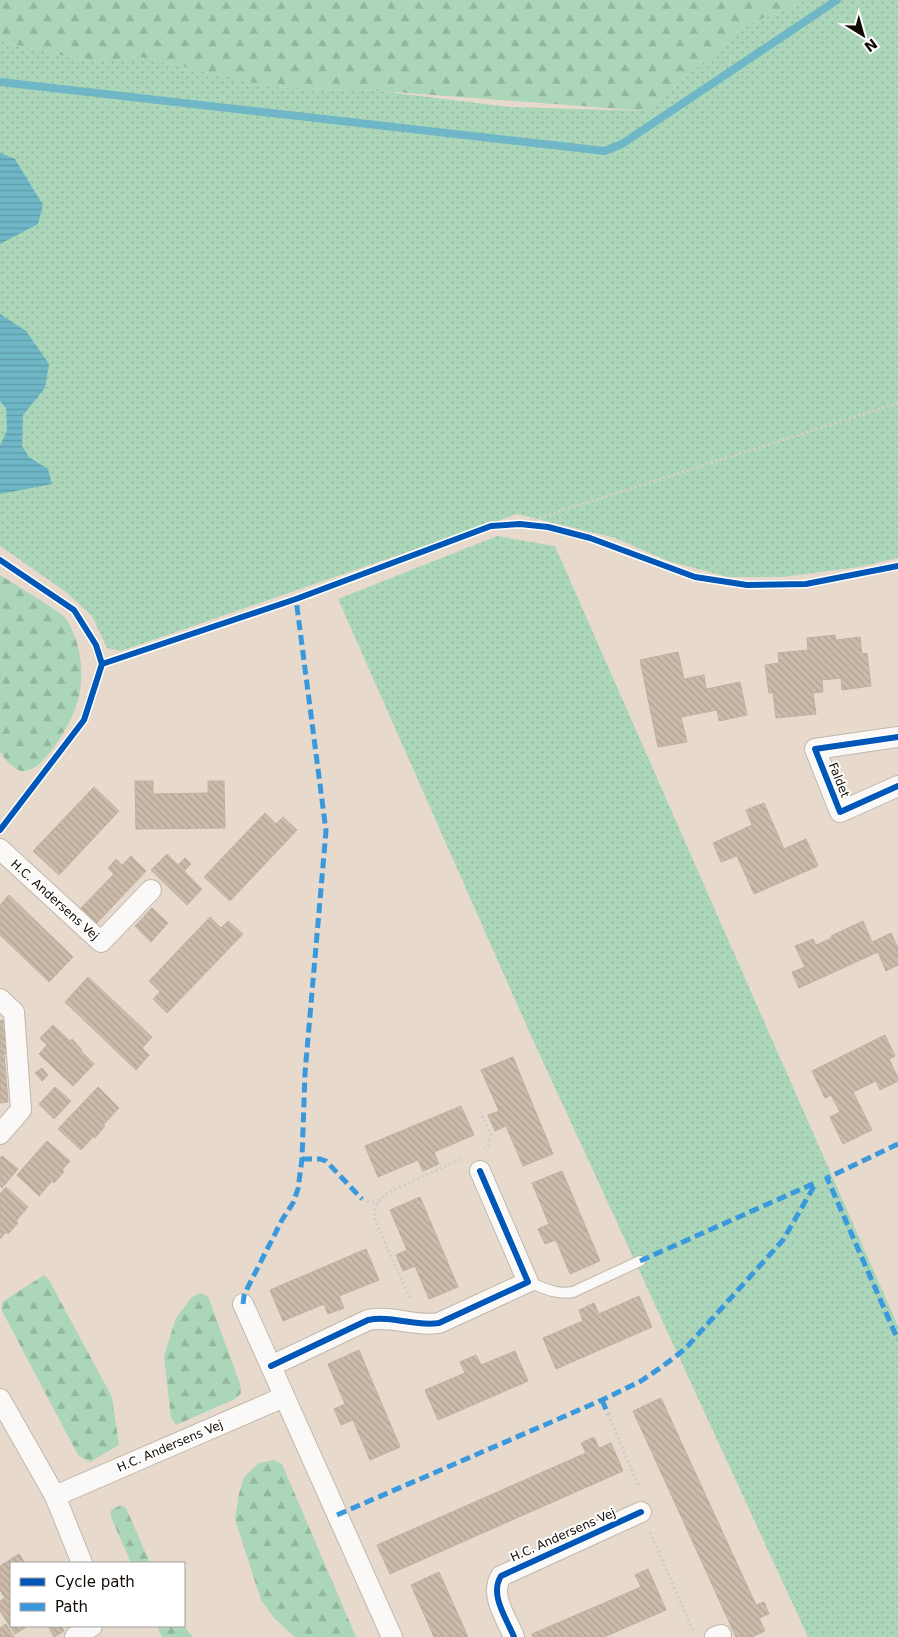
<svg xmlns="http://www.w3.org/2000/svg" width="898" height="1637" font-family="'DejaVu Sans',sans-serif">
<defs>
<pattern id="grass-dots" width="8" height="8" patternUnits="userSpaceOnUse" patternTransform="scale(1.25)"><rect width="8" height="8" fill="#abd6ba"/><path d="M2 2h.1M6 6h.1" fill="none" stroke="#92b69e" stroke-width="1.8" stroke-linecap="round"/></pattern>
<pattern id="forest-firs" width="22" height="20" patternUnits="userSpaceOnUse" patternTransform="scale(1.25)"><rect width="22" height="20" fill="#abd6ba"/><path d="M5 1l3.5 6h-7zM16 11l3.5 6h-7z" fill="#92b69e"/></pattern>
<pattern id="water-rules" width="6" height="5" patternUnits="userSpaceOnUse" patternTransform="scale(1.25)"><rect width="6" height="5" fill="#6fb6c6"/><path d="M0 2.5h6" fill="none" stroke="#5f9ba8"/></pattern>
<pattern id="building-back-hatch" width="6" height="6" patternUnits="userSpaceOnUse" patternTransform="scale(1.25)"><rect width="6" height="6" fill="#cdbbaa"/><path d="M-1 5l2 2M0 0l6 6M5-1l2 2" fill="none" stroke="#af9f91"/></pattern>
</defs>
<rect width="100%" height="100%" fill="#e7dacc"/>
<g fill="url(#grass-dots)">
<polygon points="806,0 898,0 898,558 859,567 783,577 728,577 668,561 615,538 517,514 121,651 107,648 92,616 66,592 0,546 0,41 91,62 140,57 273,87 380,91 511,107 647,111 743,27"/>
<polygon points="497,536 555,546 898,1326 898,1637 808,1637 532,1038 338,599"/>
</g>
<g fill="url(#forest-firs)">
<polygon points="0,0 806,0 743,27 647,111 380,91 273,87 140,57 91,62 0,41"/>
<path d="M0,575C12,583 61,611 67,620C78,638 83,662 81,683C80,695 75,712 69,723C61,737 41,772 23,771C13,770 5,759 0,752Z"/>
<polygon points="44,1275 49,1280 112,1397 119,1445 90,1462 78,1455 2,1311 2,1302"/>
<polygon points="201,1293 208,1296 240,1384 241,1393 235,1399 176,1425 171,1418 164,1356 176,1318 192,1297"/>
<polygon points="274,1460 282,1464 356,1637 295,1637 275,1619 261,1600 235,1519 239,1494 244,1477 259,1463"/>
<polygon points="121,1505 126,1508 150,1563 131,1563 111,1517 111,1510"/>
<polygon points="157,1626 184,1626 193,1637 162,1637"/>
</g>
<g fill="url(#water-rules)">
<polygon points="0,153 15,159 43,205 38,224 0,244"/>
<polygon points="0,314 26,331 49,364 45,388 23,415 22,446 29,457 48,469 52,484 0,494 0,446 7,430 6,408 0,401"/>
</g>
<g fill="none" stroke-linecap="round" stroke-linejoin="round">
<polyline stroke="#6fb6c6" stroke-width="8" points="0,82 605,151 622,144 837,0"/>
</g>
<g fill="url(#building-back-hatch)" stroke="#bcb1a7">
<polygon points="835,635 836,640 860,637 862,654 867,653 871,686 842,690 841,678 822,680 823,692 813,693 816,714 776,718 773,693 769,693 765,665 779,663 778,653 808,650 807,638"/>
<polygon points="678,652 684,679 704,675 706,689 740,682 747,715 719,721 717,710 681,717 687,742 658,747 640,660"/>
<polygon points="135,781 153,781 153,794 208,793 208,781 224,781 225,828 136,829"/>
<polygon points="94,787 119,811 59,875 33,851"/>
<polygon points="764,803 784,849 806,839 818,866 754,894 737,856 721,862 713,843 752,825 746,810"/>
<polygon points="265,813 276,824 283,817 297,830 230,901 204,877"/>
<polygon points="167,854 178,865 185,858 191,864 184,871 202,889 187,905 151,870"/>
<polygon points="131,856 146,871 96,924 80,909 114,874 108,868 116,859 122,865"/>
<polygon points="9,895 73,957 49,982 0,935 0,905"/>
<polygon points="152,908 168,923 151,942 135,926"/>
<polygon points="210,917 221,928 228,921 243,934 167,1013 153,999 160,992 149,981"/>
<polygon points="863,921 872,942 891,933 898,948 898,965 886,971 878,952 799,988 792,972 805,967 795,946 813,939 816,945 832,938 831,936"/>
<polygon points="88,977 152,1037 142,1048 149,1055 136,1070 65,1002"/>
<polygon points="3,1020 3,1030 6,1030 7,1053 4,1054 8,1102 0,1103 0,1021"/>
<polygon points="53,1025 70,1041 72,1039 82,1050 81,1051 94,1064 73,1086 39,1054 47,1045 40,1038"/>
<polygon points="885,1035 895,1056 889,1059 898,1078 898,1081 880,1090 876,1081 853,1092 872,1130 843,1144 830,1117 840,1112 831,1095 825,1098 812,1071"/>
<polygon points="513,1057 553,1154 523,1166 506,1126 495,1131 488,1115 499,1111 481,1070"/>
<polygon points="42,1068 48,1075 42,1081 35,1073"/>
<polygon points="55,1087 71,1101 54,1119 39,1104"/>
<polygon points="98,1087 119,1108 103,1125 105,1126 95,1138 94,1136 81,1150 58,1129"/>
<polygon points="461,1106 474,1135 434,1152 439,1164 423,1171 418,1160 378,1177 365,1146"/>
<polygon points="47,1141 70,1161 62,1170 64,1172 54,1183 52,1181 39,1196 17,1175"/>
<polygon points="2,1156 18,1169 2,1188 0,1185 0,1158"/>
<polygon points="562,1171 600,1261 570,1274 556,1240 545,1244 538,1229 549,1224 532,1183"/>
<polygon points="6,1187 28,1207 16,1221 18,1223 8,1234 6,1232 0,1239 0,1194"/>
<polygon points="420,1197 458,1287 429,1299 415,1266 403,1271 396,1255 407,1250 390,1210"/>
<polygon points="366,1249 379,1280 339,1296 344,1308 328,1314 324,1304 283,1321 270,1290"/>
<polygon points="639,1296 652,1327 556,1369 543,1338 583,1321 579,1310 594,1303 599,1314"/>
<polygon points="359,1350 400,1447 370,1460 353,1420 341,1425 334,1409 345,1404 328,1364"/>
<polygon points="515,1351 528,1381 438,1420 425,1390 465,1373 460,1362 476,1355 481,1365"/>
<polygon points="661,1398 756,1605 764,1602 769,1614 759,1618 765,1631 752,1637 736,1637 633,1411"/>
<polygon points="594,1437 599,1448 611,1443 623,1471 390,1574 377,1545 586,1453 581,1443"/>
<polygon points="19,1554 25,1563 11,1563 11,1626 28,1626 15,1634 0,1611 0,1601 5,1598 0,1590 0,1566"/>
<polygon points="648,1569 666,1610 604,1637 533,1637 532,1634 641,1587 635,1575"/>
<polygon points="439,1572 468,1637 434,1637 411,1585"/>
<polygon points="6,1624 14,1637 0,1637 0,1628"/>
<polygon points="48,1626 61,1626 64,1631 54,1637"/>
</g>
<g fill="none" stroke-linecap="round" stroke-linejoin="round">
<defs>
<path id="service" d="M528,1282C544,1288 556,1295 573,1292L640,1261"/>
<g id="minor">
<polyline points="898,737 815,749 840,812 898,786"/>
<polyline points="0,849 101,942 151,890"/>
<polyline points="0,999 14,1012 21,1110 0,1134"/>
<polyline points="243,1304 392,1637"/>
<path d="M271,1366L368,1320C392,1315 415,1327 439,1323L528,1282L480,1171"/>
<polyline points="0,1399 55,1496 82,1563"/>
<polyline points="55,1496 284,1397"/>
<polyline points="75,1637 92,1626"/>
<path d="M514,1637C507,1619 489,1595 501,1576L641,1512"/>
<polyline points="715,1637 721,1635"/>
</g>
</defs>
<use href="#service" stroke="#c1b7ac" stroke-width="12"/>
<use href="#minor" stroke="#c1b7ac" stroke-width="22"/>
<g stroke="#d2cec9" stroke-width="3" stroke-dasharray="2.5 2.5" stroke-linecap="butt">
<polyline points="520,524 898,403"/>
<polyline points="480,1111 491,1135 488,1145 485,1149"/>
<polyline points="362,1199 369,1202 379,1203"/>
<path d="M410,1298L374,1218C374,1207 380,1197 389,1192L461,1159"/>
<polyline points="608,1414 640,1489"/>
<polyline points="650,1532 693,1631"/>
</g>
<use href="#service" stroke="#fbf9f7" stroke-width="10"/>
<use href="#minor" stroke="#fbf9f7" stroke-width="20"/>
<g stroke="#3a99dd" stroke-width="5" stroke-dasharray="10 5" stroke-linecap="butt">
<polyline points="898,1144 827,1178 898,1340"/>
<polyline points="302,1159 320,1159 326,1161 362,1199"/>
<polyline points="640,1261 815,1183"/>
<polyline points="243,1304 244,1296 247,1289 282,1220 293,1203 298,1189 302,1159 305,1073 326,831 296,599"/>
<polyline points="602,1400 608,1414"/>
<polyline points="337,1515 602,1400 641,1381 663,1366 685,1349 783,1240 816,1183"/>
</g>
<defs>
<g id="cycleway">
<polyline points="0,560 74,610 96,645 102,664 296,599 491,526 520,524 548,527 590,538 695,577 747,585 806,584 898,566"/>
<polyline points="898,737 815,749 840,812 898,786"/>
<polyline points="0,830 84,720 102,664"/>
<path d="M271,1366L368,1320C392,1315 415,1327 439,1323L528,1282L480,1171"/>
<path d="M514,1637C507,1619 489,1595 501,1576L641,1512"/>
</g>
</defs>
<use href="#cycleway" stroke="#fff" stroke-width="9"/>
<use href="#cycleway" stroke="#0057b8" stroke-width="6"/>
</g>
<g text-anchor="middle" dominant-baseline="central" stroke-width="4" stroke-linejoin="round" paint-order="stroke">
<g font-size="12" fill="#110a03" stroke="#fff">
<text transform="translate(839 780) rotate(68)">Faldet</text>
<text transform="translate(55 900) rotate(42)">H.C. Andersens Vej</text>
<text transform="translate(170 1446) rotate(-23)">H.C. Andersens Vej</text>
<text transform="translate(563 1535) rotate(-24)">H.C. Andersens Vej</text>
</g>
</g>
<rect x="10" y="1562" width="175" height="65" fill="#ffffff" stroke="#a09d9a"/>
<rect x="20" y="1578" width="25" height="8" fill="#0057b8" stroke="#a09d9a"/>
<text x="55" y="1587" font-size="15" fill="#110a03">Cycle path</text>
<rect x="20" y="1603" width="25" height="8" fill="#3a99dd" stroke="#a09d9a"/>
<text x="55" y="1612" font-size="15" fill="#110a03">Path</text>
<g transform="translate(863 35) rotate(143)" stroke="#ffffff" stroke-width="4" paint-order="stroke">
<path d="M0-4L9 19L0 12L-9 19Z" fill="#110a03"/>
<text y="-8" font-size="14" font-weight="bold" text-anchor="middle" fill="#110a03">N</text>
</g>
</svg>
